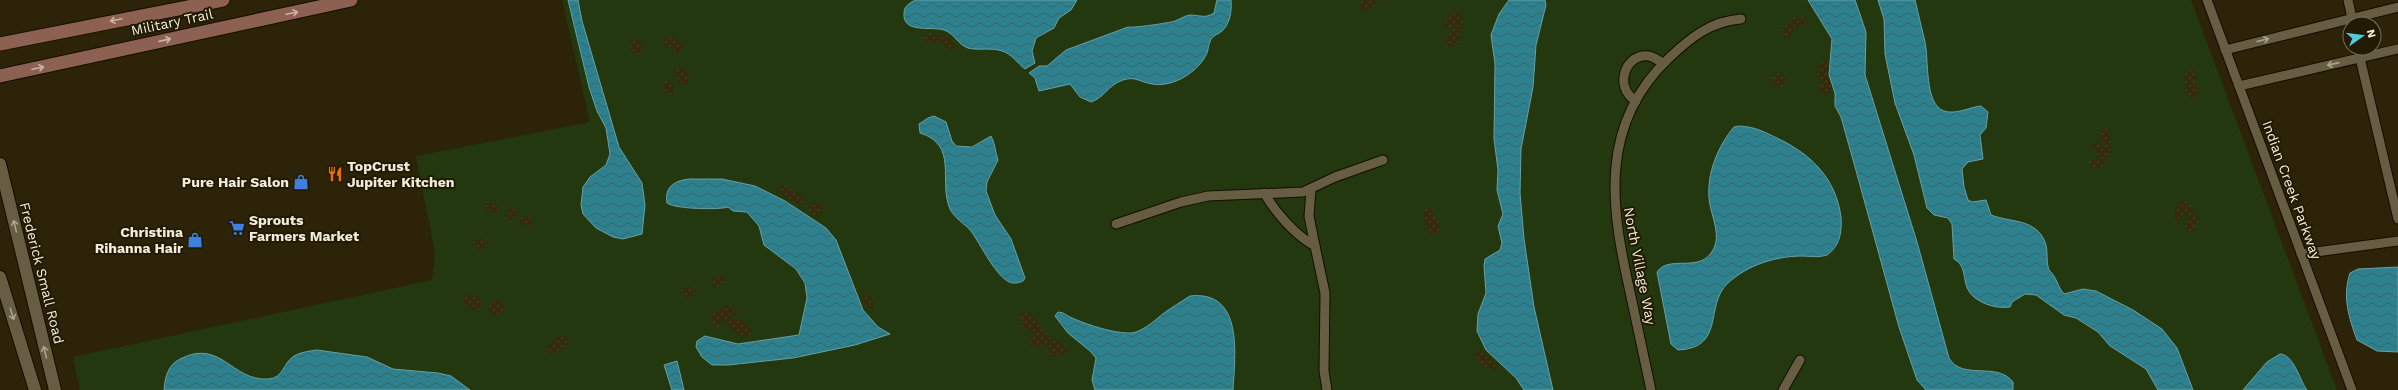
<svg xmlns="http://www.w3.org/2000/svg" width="2398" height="390" font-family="'Work Sans',sans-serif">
<defs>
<pattern id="sand-dots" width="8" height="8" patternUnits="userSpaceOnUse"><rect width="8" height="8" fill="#332b0a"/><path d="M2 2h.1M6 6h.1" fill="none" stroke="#474021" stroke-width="1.8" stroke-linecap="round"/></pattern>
<pattern id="water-waves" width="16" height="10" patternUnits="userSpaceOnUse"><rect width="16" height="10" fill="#2d808d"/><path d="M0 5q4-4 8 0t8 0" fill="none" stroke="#39666b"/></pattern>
</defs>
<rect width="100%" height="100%" fill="#2c2309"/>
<polygon fill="#23380e" points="562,0 2191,0 2337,390 80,390 73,357 432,280 435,253 416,156 590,122"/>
<g fill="url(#sand-dots)">
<polygon points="1361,0 1379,0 1367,12 1360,8"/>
<polygon points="1452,12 1461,14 1463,21 1459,41 1451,47 1445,46 1445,39 1454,29 1452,26 1445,29 1443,25"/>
<polygon points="1795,17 1804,18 1806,25 1793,28 1792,36 1786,39 1783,36 1782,30"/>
<path d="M927,34C937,33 955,36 956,49L949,50L942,43H927L924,39Z"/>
<polygon points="673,36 684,45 678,53 663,43 665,37"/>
<circle cx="636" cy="47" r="7"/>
<polygon points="1822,60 1828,62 1828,74 1833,87 1829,94 1819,93 1819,87 1824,80 1818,79 1817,71"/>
<polygon points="683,68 690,79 684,85 679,84 674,73 678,69"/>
<polygon points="2190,69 2197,72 2198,77 2191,80 2196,82 2198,86 2196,97 2192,99 2187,96 2184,74"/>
<circle cx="1779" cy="80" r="7"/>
<polygon points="666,80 670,80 674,87 673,94 662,93"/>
<polygon points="2103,128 2108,129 2111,148 2103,167 2093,169 2089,164 2089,159 2092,157 2096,162 2099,154 2090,146 2096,142 2101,147 2104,146 2099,135"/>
<polygon points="784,185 803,197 804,203 799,206 778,192 778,187"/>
<polygon points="2182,200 2189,203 2199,219 2199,222 2194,223 2196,228 2193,232 2188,233 2185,228 2188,217 2187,214 2183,215 2182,222 2174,220 2176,207"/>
<circle cx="816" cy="209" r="7"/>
<polygon points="485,203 497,204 500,210 496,214 486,210 483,206"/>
<polygon points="1427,207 1431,209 1440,225 1439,233 1434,236 1429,234 1422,213"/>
<polygon points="512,208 517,209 518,213 510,222 505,219 505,215"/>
<polygon points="528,216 533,219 531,226 518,224 519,219"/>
<circle cx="480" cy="244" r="6"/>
<polygon points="722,274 725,276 726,280 719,286 714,287 711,279"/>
<circle cx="688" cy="292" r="6"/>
<polygon points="865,293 874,302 873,309 869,309 863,302 862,294"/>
<polygon points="468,294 481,300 481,307 478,310 471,310 463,304 462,298"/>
<circle cx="497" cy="308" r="8"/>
<polygon points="726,305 738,311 738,315 731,315 731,319 742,320 752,330 751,335 746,337 738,336 722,320 720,321 721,328 715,327 710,316"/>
<polygon points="1025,311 1033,316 1048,337 1069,347 1069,354 1051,357 1047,352 1051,348 1050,345 1031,347 1028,341 1035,334 1022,329 1019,326 1024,322 1019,315"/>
<polygon points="559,335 568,338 569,343 556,354 550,354 546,351 547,346"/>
<path d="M1480,349L1496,365L1497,370C1489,373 1475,361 1475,353Z"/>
</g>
<g fill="url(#water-waves)" stroke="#68a0a5">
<polygon points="568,0 578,0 582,21 619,147 642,183 645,205 642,234 623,239 613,237 596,228 583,214 581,205 583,187 590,177 606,165 610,154 606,128 597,111 589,87"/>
<path d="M915,0H1077L1071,10L1059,18L1054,28L1036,38L1032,51L1035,63L1025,69C1017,63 1012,54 1002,51C990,47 979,51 968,48C958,45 954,33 944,30C932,26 902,34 904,13C904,6 910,3 915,0Z"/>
<path d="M1217,0H1231C1232,11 1230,24 1222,31C1219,34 1214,35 1212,38C1208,43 1209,48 1207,53C1199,72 1172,88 1152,84C1140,82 1135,76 1123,80C1108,85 1104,98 1091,102L1080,97L1070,84L1039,91L1035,78L1029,73L1039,66H1047L1066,50L1128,27C1134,28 1169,23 1175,21C1180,19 1184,16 1190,15C1200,15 1205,19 1214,13Z"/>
<polygon points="1509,0 1545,0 1546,5 1536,45 1533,87 1521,149 1520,193 1524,239 1534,307 1553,390 1524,390 1516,378 1486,350 1477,331 1478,314 1486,293 1484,266 1485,259 1500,250 1502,243 1498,226 1503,214 1497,190 1498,170 1494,139 1495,64 1491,35 1499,14"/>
<path d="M1808,0H1855L1866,32L1865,75L1917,242L1949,358C1962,381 1997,361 2013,382V390H1926L1917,380L1899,327L1855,167L1841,117L1835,106V93L1829,75L1832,39Z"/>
<path d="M1878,0H1915C1918,14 1922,28 1925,42C1929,59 1924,104 1944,111C1956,115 1970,107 1981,106L1988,112L1986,128L1980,135L1983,159L1968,162L1962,169L1964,187L1968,200L1972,202L1986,200L1991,215C2011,223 2038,218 2046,245C2048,253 2046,262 2049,270C2057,277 2057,286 2064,294L2083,289L2096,291L2133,310L2162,329L2177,348L2193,390H2158L2146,369L2110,346L2098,332L2076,318L2064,315L2036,295L2025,294L2012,302L2010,307C2001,308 1994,307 1986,304C1954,291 1973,270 1954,259L1952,224L1948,218L1934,215L1927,208L1914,155L1895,103L1885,54L1884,19Z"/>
<path d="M934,116L946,122L952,141L956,146L972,147L991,136C995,143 995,151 998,160L987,182L986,191L995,215L1011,239L1025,278L1023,281C1019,283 1013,284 1009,282C995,275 981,245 971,231C964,223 955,219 950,209C938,181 959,145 920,133L919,124L928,118Z"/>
<path d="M1739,126C1757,127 1764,132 1779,139C1812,155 1836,179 1841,217C1842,232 1840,246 1827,255C1818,258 1809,256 1800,256C1773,257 1748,265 1728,283C1704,305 1726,348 1678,350L1671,344L1657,272C1669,254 1700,274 1713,250C1722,234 1710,214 1709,198C1707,173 1718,146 1734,127Z"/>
<path d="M690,179H722L755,186L785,201L826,228L836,240L863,310L878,327L890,334L855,345L793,358L728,365H712L702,357L696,347L697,341L705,336L738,344L799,335L807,298L805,283L796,269L764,245L759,226L747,212L733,211L728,207C719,210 674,209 667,203C664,186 676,180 690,179Z"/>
<path d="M2398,267V352L2377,351L2357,340C2349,318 2342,297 2350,273L2358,269Z"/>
<path d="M1190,296C1244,290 1235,355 1233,390H1095L1092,380L1096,358L1090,351L1068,333L1055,316L1058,312L1063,313C1076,322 1122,337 1136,332C1147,328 1155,320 1164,313C1172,307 1181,302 1190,296Z"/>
<path d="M317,350L367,357L393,369L438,373L451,376L470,390H164C165,377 168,365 180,359C221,338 231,381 268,379C284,378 282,364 294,356C301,352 310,351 317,350Z"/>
<path d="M2280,354C2294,355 2299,379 2307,390H2243L2267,362Z"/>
<polygon points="677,361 684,390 672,390 664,365"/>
</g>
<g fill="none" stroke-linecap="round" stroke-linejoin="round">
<defs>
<g id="minor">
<polyline points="2207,0 2352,390"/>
<polyline points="2348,0 2352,18"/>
<polyline points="2225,50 2398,7"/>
<polyline points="2360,58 2398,219"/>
<polyline points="2239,86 2398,49"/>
<path d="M1636,101C1612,86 1627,52 1649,56C1654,57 1659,61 1663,63"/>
<polyline points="1311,190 1309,216 1315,246"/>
<path d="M1264,193C1276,213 1295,235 1315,246L1325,293L1324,371L1327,390"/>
<polyline points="1116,224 1181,202 1208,196 1303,192 1335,177 1383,160"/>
<polyline points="2301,254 2398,241"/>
<path d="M1651,390C1644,357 1637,325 1630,292C1611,208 1598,125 1669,58C1690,38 1711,21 1741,19"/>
<polyline points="1783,390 1800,360"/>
</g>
<g id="tertiary">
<polyline points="0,164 55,390"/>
<polyline points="0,277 35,390"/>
</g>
<g id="secondary">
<polyline points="0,44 223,0"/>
<polyline points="0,76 351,0"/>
</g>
</defs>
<use href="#minor" stroke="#140c00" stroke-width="11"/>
<use href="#tertiary" stroke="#140c00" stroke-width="14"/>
<use href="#secondary" stroke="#140c00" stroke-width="15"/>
<use href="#minor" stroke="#665d42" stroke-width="9"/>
<use href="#tertiary" stroke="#665d42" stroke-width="12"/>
<use href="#secondary" stroke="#8c6152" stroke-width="13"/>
</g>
<defs><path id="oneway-shaft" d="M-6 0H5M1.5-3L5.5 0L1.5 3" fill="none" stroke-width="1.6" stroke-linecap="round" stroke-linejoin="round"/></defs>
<g stroke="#c9b4a5">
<use href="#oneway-shaft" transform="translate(292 13) rotate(-12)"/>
<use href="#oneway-shaft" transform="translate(116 20) rotate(168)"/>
<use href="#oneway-shaft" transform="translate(165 40) rotate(-13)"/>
<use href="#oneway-shaft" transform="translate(38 68) rotate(-12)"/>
</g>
<g stroke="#aca48f">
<use href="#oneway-shaft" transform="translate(2263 40) rotate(-14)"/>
<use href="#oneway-shaft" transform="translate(2333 64) rotate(167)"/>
<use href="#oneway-shaft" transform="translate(15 226) rotate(-103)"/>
<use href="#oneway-shaft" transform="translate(12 314) rotate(73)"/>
<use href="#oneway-shaft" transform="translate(45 352) rotate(-104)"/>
</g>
<defs>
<symbol id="restaurant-bare" viewBox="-9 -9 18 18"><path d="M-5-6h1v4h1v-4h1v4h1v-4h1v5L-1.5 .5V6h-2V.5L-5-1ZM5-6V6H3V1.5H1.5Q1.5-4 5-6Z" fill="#e8710a" stroke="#221a01" stroke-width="2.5" paint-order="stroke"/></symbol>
<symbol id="shop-bare" viewBox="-9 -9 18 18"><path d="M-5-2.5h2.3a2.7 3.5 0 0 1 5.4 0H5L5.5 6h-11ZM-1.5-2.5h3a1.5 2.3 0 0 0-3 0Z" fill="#3f7fe0" stroke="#221a01" stroke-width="2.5" paint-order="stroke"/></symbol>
<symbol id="supermarket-bare" viewBox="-9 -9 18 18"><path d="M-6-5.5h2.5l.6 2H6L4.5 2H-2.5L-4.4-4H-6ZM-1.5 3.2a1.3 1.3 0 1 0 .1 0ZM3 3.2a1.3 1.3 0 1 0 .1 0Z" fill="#3f7fe0" stroke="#221a01" stroke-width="2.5" paint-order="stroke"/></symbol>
</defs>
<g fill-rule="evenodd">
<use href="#restaurant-bare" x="324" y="163" width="22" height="22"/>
<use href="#shop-bare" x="290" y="171" width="22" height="22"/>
<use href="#supermarket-bare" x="226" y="217" width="22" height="22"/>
<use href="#shop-bare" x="184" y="229" width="22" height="22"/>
</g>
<g text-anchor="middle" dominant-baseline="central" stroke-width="4" stroke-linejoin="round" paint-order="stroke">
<g font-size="14" fill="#f1ecdc" stroke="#221a01">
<text transform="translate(172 22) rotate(-12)">Military Trail</text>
<text transform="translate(2292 190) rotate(70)">Indian Creek Parkway</text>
<text transform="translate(1640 266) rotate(79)">North Village Way</text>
<text transform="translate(42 273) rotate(76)">Frederick Small Road</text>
</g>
<g font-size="14" font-weight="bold" fill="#f1ecdc" stroke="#221a01" text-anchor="start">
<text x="347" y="166">TopCrust<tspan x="347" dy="16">Jupiter Kitchen</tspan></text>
<text x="289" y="182" text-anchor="end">Pure Hair Salon</text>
<text x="249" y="220">Sprouts<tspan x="249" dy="16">Farmers Market</tspan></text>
<text x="183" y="232" text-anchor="end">Christina<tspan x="183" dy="16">Rihanna Hair</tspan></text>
</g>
</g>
<g transform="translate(2362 36) rotate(76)"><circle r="19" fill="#221a01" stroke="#756e59"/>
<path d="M0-3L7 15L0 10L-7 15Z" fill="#53cadc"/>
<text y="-6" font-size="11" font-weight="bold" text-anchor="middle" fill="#f1ecdc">N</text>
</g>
</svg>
